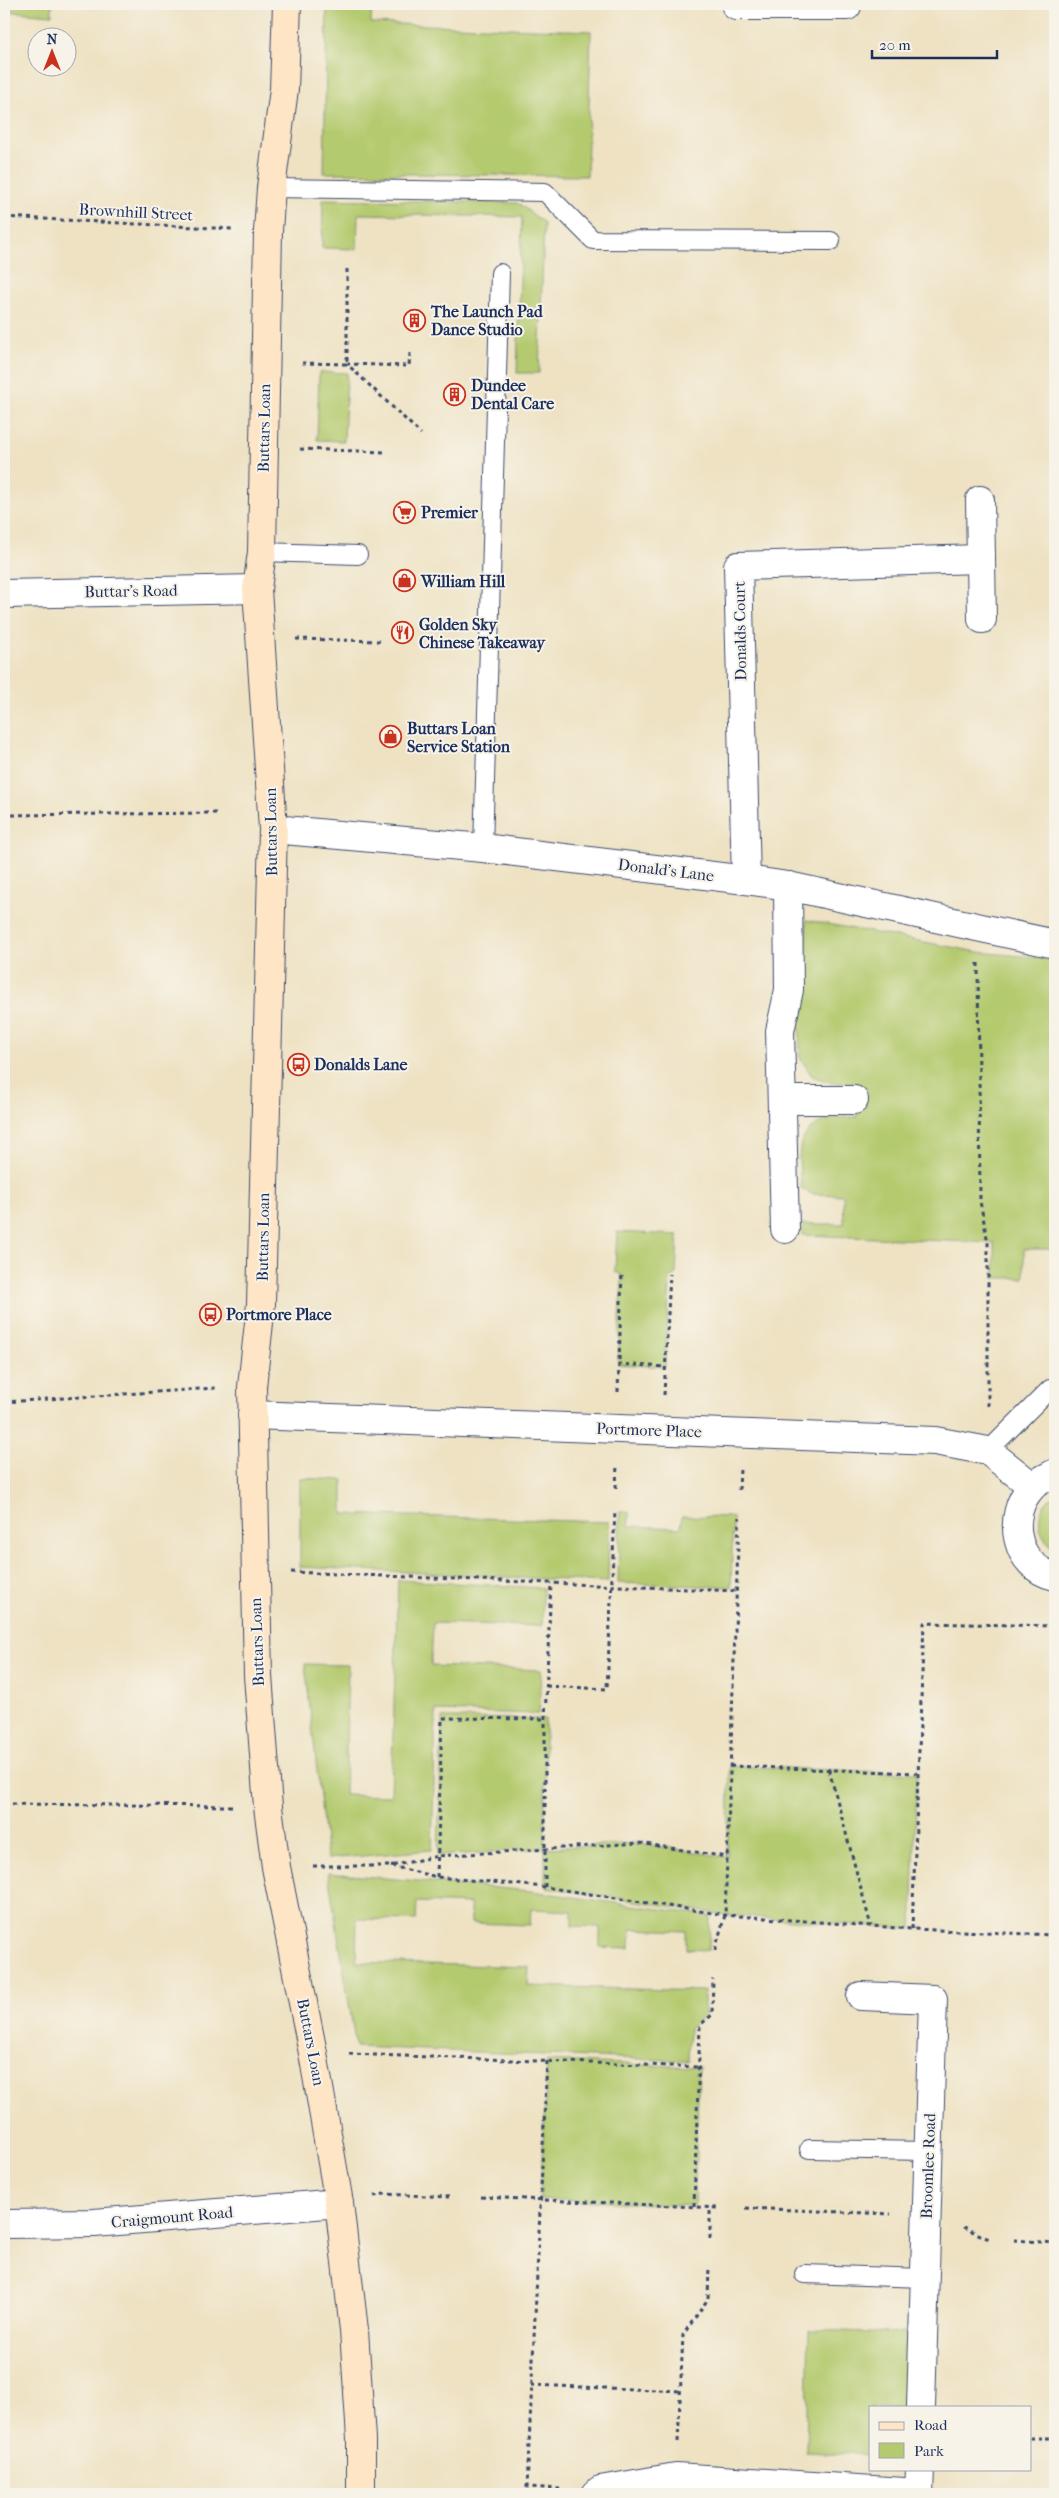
<svg xmlns="http://www.w3.org/2000/svg" width="1059" height="2498" font-family="'IM FELL French Canon',serif">
<rect width="100%" height="100%" fill="#f7f3e8"/>
<filter id="ink" filterUnits="userSpaceOnUse"><feTurbulence type="fractalNoise" baseFrequency=".02" numOctaves="2"/><feDisplacementMap in="SourceGraphic" scale="10" xChannelSelector="R" yChannelSelector="G"/><feConvolveMatrix kernelMatrix="1 2 1 2 8 2 1 2 1" color-interpolation-filters="sRGB"/></filter>
<filter id="wash" filterUnits="userSpaceOnUse"><feTurbulence type="fractalNoise" baseFrequency=".0096" numOctaves="4" result="noise"/><feDisplacementMap in="SourceGraphic" scale="20" xChannelSelector="R" yChannelSelector="G"/><feGaussianBlur stdDeviation="1.12" result="paint"/><feColorMatrix in="noise" values="0 0 0 0 0 0 0 0 0 0 0 0 0 0 0 0 0 1.4 0 .05"/><feComposite in="paint" operator="in"/></filter>
<g filter="url(#wash)">
<rect width="100%" height="100%" fill="#eee2c3"/>
<g fill="#b4ca6e" stroke="#687c66">
<polygon points="4,4 52,4 52,15 4,11"/>
<polygon points="327,4 372,4 371,23 591,31 587,176 324,173"/>
<polygon points="323,199 518,203 544,223 539,373 517,373 522,217 358,214 357,249 322,248"/>
<polygon points="319,372 347,373 344,441 317,440"/>
<path d="M806,920L978,952L1055,959V1249H1024V1278H995L994,1243L803,1235L802,1224H844L843,1195L811,1194L801,1188C801,1176 797,1156 801,1144C809,1120 835,1117 857,1117V1083H832L812,1076L800,1058L799,1020L807,992Z"/>
<polygon points="617,1232 678,1235 676,1274 670,1277 665,1367 618,1364 622,1275 615,1272"/>
<polygon points="300,1478 343,1480 343,1514 609,1522 608,1582 300,1567"/>
<path d="M1055,1496V1548C1036,1538 1033,1506 1055,1496Z"/>
<polygon points="620,1511 629,1512 629,1526 681,1528 682,1516 733,1517 731,1587 618,1583"/>
<polygon points="398,1580 543,1588 542,1626 433,1623 431,1666 541,1670 539,1714 436,1711 432,1850 327,1859 305,1664 348,1665 345,1795 391,1796"/>
<polygon points="442,1718 545,1719 545,1848 639,1843 727,1857 730,1766 917,1773 912,1929 725,1915 545,1887 545,1848 438,1856"/>
<polygon points="328,1873 531,1891 710,1916 709,1950 686,1949 686,1931 631,1929 630,1948 600,1947 600,1927 572,1926 572,1911 531,1909 530,1925 471,1923 471,1904 417,1902 416,1920 357,1919 356,1962 529,1967 528,1986 704,1991 704,2016 689,2029 688,2061 356,2047"/>
<polygon points="547,2061 699,2067 694,2206 540,2199"/>
<polygon points="809,2330 903,2333 910,2340 908,2407 870,2407 870,2455 806,2452"/>
</g>
</g>
<g filter="url(#ink)">
<g fill="none" stroke-linecap="round" stroke-linejoin="round">
<defs>
<g id="lane">
<polyline points="271,188 545,192 593,240 831,241"/>
<polyline points="262,552 358,555"/>
<polyline points="483,848 500,273"/>
<polyline points="988,1451 1050,1389 1055,1393"/>
<polyline points="809,2149 928,2151"/>
<polyline points="804,2274 925,2278"/>
</g>
<g id="street">
<polyline points="736,6 847,6"/>
<polyline points="980,500 982,619"/>
<polyline points="4,594 257,589"/>
<polyline points="273,829 483,848 746,880 788,886 1055,944"/>
<polyline points="746,880 738,566 981,559"/>
<polyline points="782,1100 854,1100"/>
<polyline points="785,1229 780,1031 789,990 788,886"/>
<polyline points="252,1415 935,1441 988,1451 1032,1486"/>
<path d="M1055,1473C1048,1477 1037,1481 1032,1487C1005,1515 1015,1568 1055,1576"/>
<polyline points="861,1996 933,1999 921,2407"/>
<polyline points="4,2224 94,2223 339,2203"/>
<polyline points="596,2494 600,2490 676,2477 919,2493 920,2469"/>
</g>
<polyline id="secondary" points="287,4 284,89 271,188 268,231 262,552 257,589 273,829 261,1304 252,1387 258,1676 268,1807 276,1867 313,2053 339,2203 354,2330 361,2439 361,2494"/>
</defs>
<use href="#lane" stroke="#3b4a6d" stroke-width="20"/>
<use href="#street" stroke="#3b4a6d" stroke-width="30"/>
<use href="#secondary" stroke="#3b4a6d" stroke-width="30"/>
<g stroke="#3b4a6d" stroke-width="3" stroke-dasharray="4 4" stroke-linecap="butt">
<polyline points="4,217 233,229"/>
<polyline points="410,353 409,366 347,364 421,434"/>
<polyline points="302,363 347,364 347,269"/>
<polyline points="300,449 385,452"/>
<polyline points="296,639 380,641"/>
<polyline points="4,815 216,813"/>
<polyline points="978,963 980,1201 988,1243 988,1406"/>
<polyline points="618,1364 665,1367"/>
<polyline points="618,1392 622,1272"/>
<polyline points="664,1395 670,1274"/>
<polyline points="4,1402 216,1388"/>
<polyline points="616,1488 617,1464"/>
<polyline points="739,1490 740,1469"/>
<polyline points="291,1572 736,1591"/>
<polyline points="1051,1626 1052,1612"/>
<polyline points="546,1686 607,1689 615,1511"/>
<polyline points="730,1766 917,1773"/>
<polyline points="829,1770 871,1926"/>
<polyline points="4,1804 233,1806"/>
<polyline points="313,1866 391,1866 438,1856 639,1843 727,1857"/>
<polyline points="391,1866 437,1877 545,1887 725,1915 912,1929 1055,1935"/>
<polyline points="437,1877 442,1718 545,1719"/>
<polyline points="545,1887 545,1719 551,1583"/>
<polyline points="912,1929 924,1623 1055,1626"/>
<polyline points="715,1950 725,1915 739,1517"/>
<polyline points="349,2054 699,2067"/>
<polyline points="547,2061 527,2487 560,2489"/>
<polyline points="374,2196 384,2194 449,2197"/>
<polyline points="481,2197 719,2208"/>
<polyline points="694,2206 700,2025 712,2015 713,1979"/>
<polyline points="746,2208 891,2214"/>
<polyline points="963,2227 989,2239"/>
<polyline points="710,2239 710,2207"/>
<polyline points="1014,2240 1055,2243"/>
<polyline points="531,2385 681,2391"/>
<polyline points="1030,2438 1055,2438"/>
<polyline points="678,2442 683,2335 708,2299 709,2266"/>
</g>
<use href="#lane" stroke="#fff" stroke-width="18"/>
<use href="#street" stroke="#fff" stroke-width="28"/>
<use href="#secondary" stroke="#fee5c5" stroke-width="28"/>
</g>
</g>
<defs>
<symbol id="building-ring" viewBox="-11 -11 22 22"><circle r="9.5" fill="#f7f3e8" stroke="#c8321e" stroke-width="1.5"/><path d="M-4-6H4V6H1V3H-1V6H-4ZM-2.5-4.3h1.7v1.8h-1.7ZM.8-4.3h1.7v1.8H.8ZM-2.5-1h1.7V.8h-1.7ZM.8-1h1.7V.8H.8Z" fill="#c8321e"/></symbol>
<symbol id="supermarket-ring" viewBox="-11 -11 22 22"><circle r="9.5" fill="#f7f3e8" stroke="#c8321e" stroke-width="1.5"/><path d="M-6-5.5h2.5l.6 2H6L4.5 2H-2.5L-4.4-4H-6ZM-1.5 3.2a1.3 1.3 0 1 0 .1 0ZM3 3.2a1.3 1.3 0 1 0 .1 0Z" fill="#c8321e"/></symbol>
<symbol id="shop-ring" viewBox="-11 -11 22 22"><circle r="9.5" fill="#f7f3e8" stroke="#c8321e" stroke-width="1.5"/><path d="M-5-2.5h2.3a2.7 3.5 0 0 1 5.4 0H5L5.5 6h-11ZM-1.5-2.5h3a1.5 2.3 0 0 0-3 0Z" fill="#c8321e"/></symbol>
<symbol id="restaurant-ring" viewBox="-11 -11 22 22"><circle r="9.5" fill="#f7f3e8" stroke="#c8321e" stroke-width="1.5"/><path d="M-5-6h1v4h1v-4h1v4h1v-4h1v5L-1.5 .5V6h-2V.5L-5-1ZM5-6V6H3V1.5H1.5Q1.5-4 5-6Z" fill="#c8321e"/></symbol>
<symbol id="bus-ring" viewBox="-11 -11 22 22"><circle r="9.5" fill="#f7f3e8" stroke="#c8321e" stroke-width="1.5"/><path d="M-5-6H5V4H4V6H2V4H-2V6H-4V4H-5ZM-3.5-4V0h7V-4ZM-3.5 1.2v1.5H-2V1.2ZM2 1.2v1.5H3.5V1.2Z" fill="#c8321e"/></symbol>
</defs>
<g fill-rule="evenodd">
<use href="#building-ring" x="402" y="308" width="25" height="25"/>
<use href="#building-ring" x="442" y="382" width="25" height="25"/>
<use href="#supermarket-ring" x="392" y="500" width="25" height="25"/>
<use href="#shop-ring" x="392" y="568" width="25" height="25"/>
<use href="#restaurant-ring" x="390" y="620" width="25" height="25"/>
<use href="#shop-ring" x="378" y="724" width="25" height="25"/>
<use href="#bus-ring" x="286" y="1052" width="25" height="25"/>
<use href="#bus-ring" x="198" y="1302" width="25" height="25"/>
</g>
<g text-anchor="middle" dominant-baseline="central" stroke-width="4" stroke-linejoin="round" paint-order="stroke">
<g font-size="16" fill="#1b2f5e" stroke="#f7f3e8">
<text transform="translate(136 212) rotate(3)">Brownhill Street</text>
<text transform="translate(264 428) rotate(-89)">Buttars Loan</text>
<text transform="translate(131 591) rotate(-1)">Buttar's Road</text>
<text transform="translate(740 631) rotate(-91)">Donalds Court</text>
<text transform="translate(271 832) rotate(-91)">Buttars Loan</text>
<text transform="translate(666 870) rotate(7)">Donald's Lane</text>
<text transform="translate(263 1237) rotate(-89)">Buttars Loan</text>
<text transform="translate(649 1430) rotate(2)">Portmore Place</text>
<text transform="translate(257 1642) rotate(-92)">Buttars Loan</text>
<text transform="translate(311 2042) rotate(79)">Buttars Loan</text>
<text transform="translate(928 2166) rotate(-88)">Broomlee Road</text>
<text transform="translate(172 2217) rotate(-5)">Craigmount Road</text>
</g>
<g font-size="16" font-weight="bold" fill="#1b2f5e" stroke="#f7f3e8" text-anchor="start">
<text x="431" y="311">The Launch Pad<tspan x="431" dy="18">Dance Studio</tspan></text>
<text x="471" y="385">Dundee<tspan x="471" dy="18">Dental Care</tspan></text>
<text x="421" y="512">Premier</text>
<text x="421" y="581">William Hill</text>
<text x="419" y="624">Golden Sky<tspan x="419" dy="18">Chinese Takeaway</tspan></text>
<text x="407" y="728">Buttars Loan<tspan x="407" dy="18">Service Station</tspan></text>
<text x="314" y="1064">Donalds Lane</text>
<text x="226" y="1314">Portmore Place</text>
</g>
</g>
<rect width="1059" height="2498" fill="none" stroke="#f7f3e8" stroke-width="20"/>
<rect x="869" y="2406" width="162" height="65" fill="#f7f3e8" stroke="#9fa5b1"/>
<rect x="879" y="2422" width="25" height="8" fill="#fee5c5" stroke="#9fa5b1"/>
<text x="914" y="2430" font-size="15" fill="#1b2f5e">Road</text>
<rect x="879" y="2443" width="25" height="15" fill="#b4ca6e" stroke="#9fa5b1"/>
<text x="914" y="2456" font-size="15" fill="#1b2f5e">Park</text>
<g transform="translate(52 52)"><circle r="24" fill="#f7f3e8" stroke="#9fa5b1"/>
<path d="M0-4L9 19L0 12L-9 19Z" fill="#c8321e"/>
<text y="-8" font-size="14" font-weight="bold" text-anchor="middle" fill="#1b2f5e">N</text>
</g>
<path d="M872 50v8h125v-8" fill="none" stroke="#1b2f5e" stroke-width="2.5"/>
<text x="879" y="50" font-size="15" fill="#1b2f5e" stroke="#f7f3e8" stroke-width="4" paint-order="stroke">20 m</text>
</svg>
